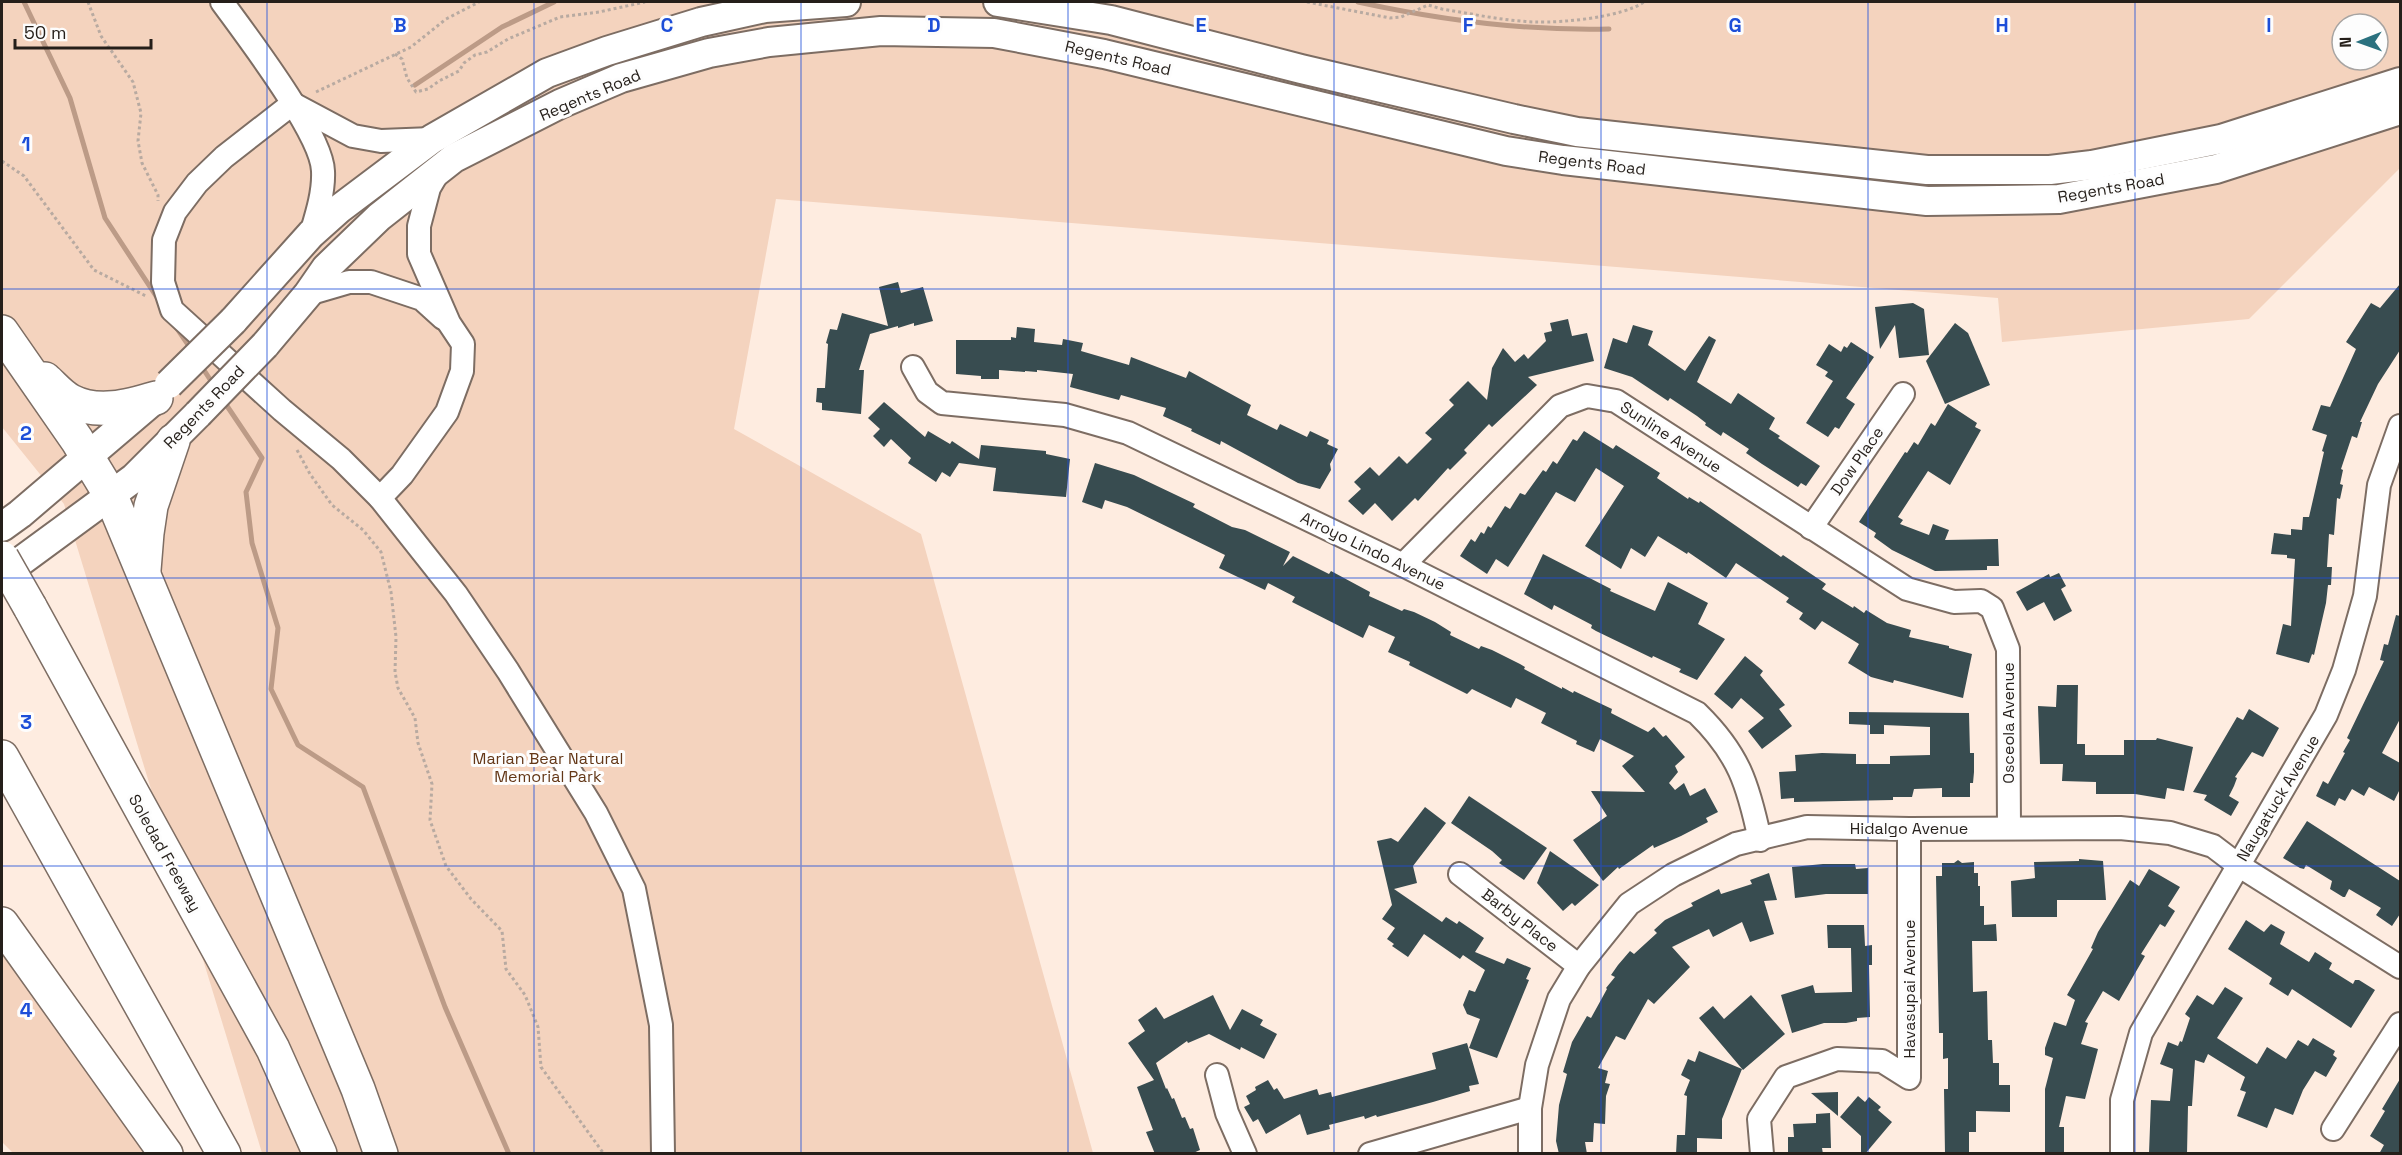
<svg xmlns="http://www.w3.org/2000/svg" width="2402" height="1155" font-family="'Space Grotesk',sans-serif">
<rect width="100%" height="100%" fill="#feece0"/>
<g fill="#f4d3be" fill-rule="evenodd">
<path d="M2,2H2400V168L2249,319L2002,342L1998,298L776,199L734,429L921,534L1093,1153H262L64,504L2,427ZM2342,24H2378V60H2342Z"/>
<polygon points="2,948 151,1153 13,1153 2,1142"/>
</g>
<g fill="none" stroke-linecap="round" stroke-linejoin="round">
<g stroke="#bc9b87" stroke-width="5">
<polyline points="24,2 70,98 105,218 158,299"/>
<path d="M1358,2C1440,20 1525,31 1609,29"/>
<polyline points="415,85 502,27 554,2"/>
<polyline points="176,327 191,349"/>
<polyline points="200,364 213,384"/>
<polyline points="223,400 262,458 246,492 252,543 278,628 271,689 298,745 363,787 445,1007 509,1154"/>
</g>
</g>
<g fill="#384c50">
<polygon points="898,282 901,293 923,287 933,321 914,326 914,323 898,328 898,326 870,334 859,370 864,370 861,414 822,410 822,403 816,402 817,388 825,388 828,344 826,343 830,329 837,330 842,313 888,326 879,287"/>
<polygon points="2400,284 2400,350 2378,384 2360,422 2362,422 2357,438 2352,436 2341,469 2343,470 2340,484 2343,485 2340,499 2337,498 2334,535 2329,534 2327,567 2332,567 2331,585 2328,585 2326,603 2314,655 2312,654 2309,663 2276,654 2283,624 2291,626 2295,559 2287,558 2287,555 2271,554 2274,533 2291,535 2291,529 2302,530 2303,517 2309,517 2324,452 2322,451 2327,435 2312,430 2321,405 2330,407 2356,349 2346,342 2371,303 2380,308"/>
<polygon points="1913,303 1924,309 1929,355 1899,358 1895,325 1880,349 1875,307"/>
<polygon points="1568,319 1572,336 1587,333 1594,361 1528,377 1537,385 1492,427 1489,424 1464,450 1467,453 1450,470 1448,468 1418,501 1415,498 1392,521 1375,503 1363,515 1348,501 1361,489 1354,482 1370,467 1379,476 1399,456 1407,464 1432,439 1425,433 1454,405 1449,400 1468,381 1487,400 1492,368 1503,348 1515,362 1524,354 1528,359 1546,341 1544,333 1552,331 1550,323"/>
<polygon points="1955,323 1968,333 1990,385 1945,404 1926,361"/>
<polygon points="1633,325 1653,331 1648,345 1685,371 1709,336 1716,340 1697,382 1731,404 1738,393 1775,418 1769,429 1780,436 1778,438 1820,466 1806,486 1801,483 1798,487 1762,464 1746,453 1749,449 1723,432 1721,436 1705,425 1706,423 1697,416 1670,398 1668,401 1632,377 1604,368 1613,338 1627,343"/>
<polygon points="1017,327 1035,329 1034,342 1062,345 1063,339 1083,343 1081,351 1129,365 1131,357 1186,378 1189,371 1251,405 1247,415 1277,430 1280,424 1307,437 1310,431 1329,440 1327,444 1338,449 1330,464 1331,470 1320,489 1298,483 1221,441 1220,445 1191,431 1192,429 1163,416 1166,408 1121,395 1119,400 1070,387 1073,374 1037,370 1037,372 1025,371 1025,372 999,370 999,379 981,379 981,376 956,374 956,340 1011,340 1011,337 1016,338"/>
<polygon points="1851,342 1874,357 1846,398 1855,404 1839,429 1835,427 1828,437 1806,423 1833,381 1825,376 1828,372 1816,365 1829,344 1841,352 1844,346 1847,348"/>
<polygon points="884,402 925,437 928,431 950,444 952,441 979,459 981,445 1046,451 1046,454 1070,459 1066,497 993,491 996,468 959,463 950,477 942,472 936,482 908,463 911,458 891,439 884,447 873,436 880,429 868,418"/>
<polygon points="1948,404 1977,423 1975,427 1981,430 1950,485 1928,471 1898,517 1903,520 1900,524 1929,535 1933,524 1949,530 1945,540 1998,539 1999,566 1987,566 1987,570 1935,571 1892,550 1874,537 1876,533 1859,522 1905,452 1907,453 1914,442 1918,445 1931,423 1935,426"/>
<polygon points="1584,431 1613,449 1616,445 1660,473 1657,478 1688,499 1689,497 1699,503 1700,501 1781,557 1783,555 1826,584 1822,589 1853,608 1854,606 1864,613 1866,610 1887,623 1911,630 1909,637 1949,646 1949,648 1972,654 1963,698 1894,680 1893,683 1871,677 1848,663 1859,644 1822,621 1815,630 1799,619 1803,613 1786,602 1789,598 1736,563 1726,578 1688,552 1687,554 1658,536 1645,557 1631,548 1621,569 1585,546 1624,486 1596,468 1575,502 1556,492 1508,567 1496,559 1487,574 1460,556 1471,539 1475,542 1481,532 1484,534 1488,526 1491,528 1505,506 1510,509 1520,493 1525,495 1543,470 1546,472 1553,461 1557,464 1573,439 1577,441"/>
<polygon points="1095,463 1134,475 1195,504 1193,507 1232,527 1245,530 1290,552 1283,566 1293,556 1329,574 1331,571 1370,592 1369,596 1402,611 1404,609 1414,612 1435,622 1451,632 1450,635 1479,649 1481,646 1492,650 1520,664 1525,667 1524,669 1562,689 1562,687 1573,693 1574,691 1612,709 1611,713 1648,732 1654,727 1663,737 1666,735 1685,757 1675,766 1678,772 1669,783 1675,790 1684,783 1690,796 1705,788 1718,812 1706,818 1708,822 1681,836 1654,848 1653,845 1619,869 1618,867 1603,881 1573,840 1607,816 1591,791 1645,792 1622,766 1634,756 1600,739 1594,752 1576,744 1577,741 1541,723 1546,713 1516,698 1511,708 1472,689 1467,694 1409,665 1410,662 1388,652 1395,637 1369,625 1363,638 1292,602 1295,597 1268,583 1265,590 1219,568 1225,555 1127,507 1105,500 1102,509 1082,502"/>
<polygon points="1543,554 1611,589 1610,591 1655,611 1668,582 1708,603 1698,624 1725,639 1697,680 1679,672 1681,669 1653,656 1652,658 1596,631 1591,628 1592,625 1554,605 1552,610 1524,594"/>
<polygon points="2059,573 2066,586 2061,589 2072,611 2054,621 2044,602 2027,611 2016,592 2049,574 2050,577"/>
<polygon points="2396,615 2400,616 2400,719 2382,753 2400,763 2400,789 2394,801 2369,787 2364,796 2352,789 2345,801 2339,798 2335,806 2316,796 2323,781 2328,784 2345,753 2343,752 2350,740 2347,738 2384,661 2380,660 2384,644 2388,645"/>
<polygon points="1745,656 1763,671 1760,675 1785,705 1779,709 1792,726 1762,749 1748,731 1764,718 1741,698 1732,709 1714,694"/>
<polygon points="2057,685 2078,685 2077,744 2085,744 2085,755 2124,755 2124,740 2156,740 2157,738 2193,747 2184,791 2167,788 2165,799 2135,794 2096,794 2096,782 2062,781 2063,764 2040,764 2038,706 2056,707"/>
<polygon points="2249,709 2279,728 2263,757 2252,752 2235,777 2237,778 2234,786 2229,796 2239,802 2231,816 2204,800 2207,795 2193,792 2237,717 2243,720"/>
<polygon points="1849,712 1969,713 1970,753 1974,753 1974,772 1973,783 1970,783 1970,797 1942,797 1942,788 1914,789 1912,797 1893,797 1893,800 1794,802 1794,798 1781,799 1779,772 1796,771 1795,755 1822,753 1856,754 1856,764 1890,764 1890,756 1930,755 1930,727 1884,725 1884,734 1870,734 1870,725 1849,724"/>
<polygon points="1469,796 1547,848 1524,880 1499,863 1502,860 1492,851 1451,823"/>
<polygon points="1425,807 1446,823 1413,866 1417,883 1394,889 1442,922 1446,917 1457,924 1459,921 1484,938 1475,952 1504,964 1507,958 1531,968 1526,979 1529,980 1497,1058 1469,1048 1480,1019 1467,1014 1463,1005 1469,990 1475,992 1485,970 1463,955 1460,959 1424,934 1408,957 1392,946 1394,944 1387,939 1395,928 1382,919 1392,905 1377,841 1391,838 1398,842"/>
<polygon points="2307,821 2400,881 2400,914 2392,926 2376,915 2381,908 2349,889 2345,897 2343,897 2330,889 2332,881 2306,865 2304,869 2300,868 2283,858"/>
<polygon points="1550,851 1599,885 1575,906 1572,903 1563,911 1537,883"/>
<polygon points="2079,859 2103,861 2106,900 2057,900 2057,917 2012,917 2011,881 2035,878 2034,862 2079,861"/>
<polygon points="1958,860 1962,863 1974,862 1974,873 1978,873 1978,886 1980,886 1980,906 1984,906 1984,925 1996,924 1997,941 1972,941 1973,992 1987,991 1988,1040 1992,1040 1993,1063 1999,1063 1999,1085 2010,1085 2010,1112 1976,1111 1976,1132 1969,1132 1969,1154 1945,1154 1944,1089 1948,1089 1948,1058 1943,1059 1943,1033 1939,1033 1936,876 1942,876 1942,863 1954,863"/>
<polygon points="1823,864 1855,864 1856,869 1868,868 1868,894 1826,894 1795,898 1792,867"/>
<polygon points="2149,869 2180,887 2168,906 2175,911 2165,927 2160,924 2141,954 2145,956 2119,1001 2103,991 2085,1022 2088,1023 2081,1044 2098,1049 2085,1099 2066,1096 2059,1127 2064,1127 2064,1154 2045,1154 2045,1089 2053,1058 2045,1055 2045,1048 2054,1022 2066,1026 2075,1000 2067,995 2093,949 2091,948 2098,932 2130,880 2139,886"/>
<polygon points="1769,873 1777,900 1764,901 1774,934 1750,942 1742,922 1713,937 1709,929 1672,947 1690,967 1654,1004 1648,999 1625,1040 1616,1036 1598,1068 1608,1071 1605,1083 1610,1084 1606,1096 1605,1124 1594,1123 1593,1142 1585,1142 1587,1154 1559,1154 1556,1141 1559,1105 1567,1074 1563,1072 1572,1042 1587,1016 1591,1018 1607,989 1606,988 1615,977 1611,975 1618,965 1630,951 1634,954 1657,933 1654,930 1665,920 1693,906 1691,903 1719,889 1721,894 1752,884 1750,880"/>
<polygon points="2246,920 2264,932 2271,924 2285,932 2280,944 2309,962 2315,952 2332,963 2329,969 2353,984 2355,980 2359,980 2375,990 2351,1028 2292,989 2288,996 2269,984 2272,978 2228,949"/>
<polygon points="1827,925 1864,925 1865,946 1872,945 1872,965 1869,965 1870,1017 1857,1018 1857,1021 1846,1023 1824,1023 1792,1033 1781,995 1813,985 1815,993 1852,992 1851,948 1828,948"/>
<polygon points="2225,987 2243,998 2217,1038 2257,1064 2267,1047 2286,1059 2298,1040 2308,1046 2313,1038 2335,1051 2333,1055 2337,1058 2326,1077 2315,1071 2303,1090 2293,1115 2275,1108 2267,1128 2237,1116 2246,1092 2240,1090 2245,1077 2208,1054 2204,1063 2195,1060 2192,1106 2188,1106 2187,1154 2149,1153 2151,1100 2170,1101 2173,1069 2160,1064 2168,1042 2178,1046 2180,1041 2182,1042 2190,1018 2185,1014 2197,995 2213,1005"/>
<polygon points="1213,995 1230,1030 1242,1009 1263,1020 1260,1025 1277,1034 1264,1059 1241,1047 1240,1050 1209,1034 1188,1043 1187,1041 1156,1063 1166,1089 1167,1088 1172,1099 1174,1098 1182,1118 1185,1117 1190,1129 1193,1128 1200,1150 1191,1154 1155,1154 1146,1132 1153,1130 1137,1087 1154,1080 1128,1043 1145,1031 1138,1020 1156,1007 1164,1019"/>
<polygon points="1751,995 1785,1034 1743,1070 1699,1018 1713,1006 1724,1019"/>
<polygon points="1467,1043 1479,1084 1469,1086 1470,1091 1433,1102 1377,1117 1376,1115 1365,1119 1364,1116 1329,1125 1330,1129 1307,1135 1300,1114 1266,1134 1258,1119 1253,1122 1244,1107 1250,1104 1246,1096 1256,1090 1255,1087 1268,1080 1274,1090 1277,1088 1284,1099 1317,1089 1319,1095 1331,1092 1332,1097 1436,1069 1432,1053"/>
<polygon points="1699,1051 1742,1069 1722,1119 1722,1139 1697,1138 1697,1154 1676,1154 1677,1135 1685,1135 1687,1096 1684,1095 1690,1080 1681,1075 1688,1059 1695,1062"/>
<polygon points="2400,1079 2400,1154 2379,1154 2384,1145 2370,1136 2385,1111 2382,1109"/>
<polygon points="1838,1092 1838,1116 1811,1093"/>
<polygon points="1858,1096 1865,1102 1869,1097 1881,1107 1878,1110 1892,1122 1865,1154 1861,1154 1861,1136 1840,1117"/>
<polygon points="1830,1113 1831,1148 1822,1148 1823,1154 1788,1154 1788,1137 1794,1137 1793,1124 1816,1123 1816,1114"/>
</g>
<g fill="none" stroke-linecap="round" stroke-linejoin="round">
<defs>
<g id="minor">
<path d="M222,2C246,35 322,134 323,171C324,192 317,214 311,234"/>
<polyline points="292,104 224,157 197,183 175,212 164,240 163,282 172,310 282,410 341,459 380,498 456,594 508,671 596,813 634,889 661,1025 663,1154"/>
<polyline points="293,104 353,136 381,141 432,139"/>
<polyline points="308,294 349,282 371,282 422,299 443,318"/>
<path d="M913,367L927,392L942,403L1065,415L1128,433L1403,565L1697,713C1739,754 1748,784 1760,840"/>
<polyline points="380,498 402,475 447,412 462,371 463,344 449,323 419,254 419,226 429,188 439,171"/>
<polyline points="1811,528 1903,394"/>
<polyline points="1403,565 1560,406 1587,396 1616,401 1907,589 1954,602 1981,601 1992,608 2008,649 2009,828"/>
<polyline points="1460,874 1579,966"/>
<polyline points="1217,1075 1227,1113 1245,1154"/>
<polyline points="2333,1129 2400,1024"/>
<polyline points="1370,1154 1530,1108"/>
<polyline points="1530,1154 1530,1108 1537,1065 1559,999 1579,966 1629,904 1673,875 1736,844 1807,827 1909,829 2120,828 2170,833 2213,846 2238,865 2400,967"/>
<polyline points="1762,1154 1759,1119 1786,1077 1837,1059 1882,1061 1909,1078 1909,829"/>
<polyline points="2122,1154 2122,1100 2141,1033 2326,715 2344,670 2365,596 2379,485 2400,426"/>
</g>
<g id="major">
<polyline points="998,2 1111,20 1301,69 1514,119 1577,132 1927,170 2050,170 2092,165 2221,139 2400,82"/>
<polyline points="233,321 311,234 339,209 432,139 547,73 607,51 701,22 765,8 846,2"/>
<polyline points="265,345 308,294 326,268 379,217 454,158 560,104 621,78 709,53 769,42 881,31 994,33 1104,54 1506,151 1563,160 1927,201 2059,199 2216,169 2400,110"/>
<polyline points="2,527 20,514 155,399"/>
<polyline points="2,575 134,478 198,414"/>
</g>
<g id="highway">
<polyline points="2,332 77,440 111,496 358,1089 381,1154"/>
<path d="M45,379C53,386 61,396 71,401C98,415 129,406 156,398"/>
<polyline points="144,570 147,533 151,506 173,441"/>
<polyline points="30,607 273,1049 320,1154"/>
<polyline points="2,757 224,1154"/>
<polyline points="2,924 166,1154"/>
</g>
</defs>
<use href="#minor" stroke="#7d6d63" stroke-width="26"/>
<use href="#major" stroke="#7d6d63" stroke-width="32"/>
<use href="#highway" stroke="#7d6d63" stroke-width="36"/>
<g stroke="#b8aaa1" stroke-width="3" stroke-dasharray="3 3" stroke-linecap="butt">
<polyline points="88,2 101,36 133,82 141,113 138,141 142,163 158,195 158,201"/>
<path d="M1307,2L1390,18L1401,17L1428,5L1442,9C1473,14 1504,21 1535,22C1564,23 1622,17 1644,2"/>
<polyline points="395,54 402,59 407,78 416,92 428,89 439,81 459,71 464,63 475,55 487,52 508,39 560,17 599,12 645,2"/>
<polyline points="316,92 411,47 446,19 479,2"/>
<polyline points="2,161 24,176 94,270 146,296"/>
<polyline points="297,450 310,474 332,505 363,530 381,552 391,592 396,637 395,672 398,688 415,718 418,743 432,784 430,820 446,866 471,899 502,931 506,969 525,995 538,1027 541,1067 604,1154"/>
</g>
<use href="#minor" stroke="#fff" stroke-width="22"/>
<use href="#major" stroke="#fff" stroke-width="28"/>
<use href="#highway" stroke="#fff" stroke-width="33"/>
<defs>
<g id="major-bridge">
<polyline points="169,384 233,321"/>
<polyline points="198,414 265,345"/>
</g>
<polyline id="highway-bridge" points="2,558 30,607"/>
</defs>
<use href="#major-bridge" stroke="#7d6d63" stroke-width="32" stroke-linecap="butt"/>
<use href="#highway-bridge" stroke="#7d6d63" stroke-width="36" stroke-linecap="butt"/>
<use href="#major-bridge" stroke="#fff" stroke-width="28"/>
<use href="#highway-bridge" stroke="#fff" stroke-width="33"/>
</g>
<path fill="none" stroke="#1d4ed8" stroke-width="1.5" stroke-opacity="0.55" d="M267,2V1154M534,2V1154M801,2V1154M1068,2V1154M1334,2V1154M1601,2V1154M1868,2V1154M2135,2V1154M2,289H2400M2,578H2400M2,866H2400"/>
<g text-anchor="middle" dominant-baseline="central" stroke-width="6" stroke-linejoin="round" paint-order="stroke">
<g font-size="16" fill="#251f1a" stroke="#fdfdfd">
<text transform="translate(1118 58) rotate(13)">Regents Road</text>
<text transform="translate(590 95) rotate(-23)">Regents Road</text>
<text transform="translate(1592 163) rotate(7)">Regents Road</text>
<text transform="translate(2111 188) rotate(-10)">Regents Road</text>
<text transform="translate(204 407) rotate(-46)">Regents Road</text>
<text transform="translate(1671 437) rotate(33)">Sunline Avenue</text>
<text transform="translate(1857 461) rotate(-55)">Dow Place</text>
<text transform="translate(1373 551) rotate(26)">Arroyo Lindo Avenue</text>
<text transform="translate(2008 723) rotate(-90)">Osceola Avenue</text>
<text transform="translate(2278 798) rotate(-59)">Naugatuck Avenue</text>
<text x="1909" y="828">Hidalgo Avenue</text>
<text transform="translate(165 853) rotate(61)">Soledad Freeway</text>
<text transform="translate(1520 920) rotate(38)">Barby Place</text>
<text transform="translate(1909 989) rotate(-90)">Havasupai Avenue</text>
</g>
<g font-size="16" fill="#633717" stroke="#fdfdfd">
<text x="548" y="758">Marian Bear Natural<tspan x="548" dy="18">Memorial Park</tspan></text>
</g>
</g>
<g font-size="20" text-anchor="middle" font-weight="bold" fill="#1d4ed8" stroke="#fdfdfd" stroke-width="6" stroke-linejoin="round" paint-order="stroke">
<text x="400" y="32">B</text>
<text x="667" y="32">C</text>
<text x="934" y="32">D</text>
<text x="1201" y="32">E</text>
<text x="1468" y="32">F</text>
<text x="1735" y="32">G</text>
<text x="2002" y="32">H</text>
<text x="2269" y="32">I</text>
<text x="26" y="151">1</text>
<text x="26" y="440">2</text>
<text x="26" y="729">3</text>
<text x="26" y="1017">4</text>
</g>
<rect width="2402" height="1155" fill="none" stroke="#251f1a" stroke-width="6"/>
<g transform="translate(2360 42) rotate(269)"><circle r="28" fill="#fdfdfd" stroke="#a7a4a2" stroke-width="1.5"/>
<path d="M0-4.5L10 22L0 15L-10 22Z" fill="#2b717f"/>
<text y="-9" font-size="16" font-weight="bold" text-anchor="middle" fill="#251f1a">N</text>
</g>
<path d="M15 39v9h136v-9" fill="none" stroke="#251f1a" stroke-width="3"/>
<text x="24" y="39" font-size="18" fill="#251f1a" stroke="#fdfdfd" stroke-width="4.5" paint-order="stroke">50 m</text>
</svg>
